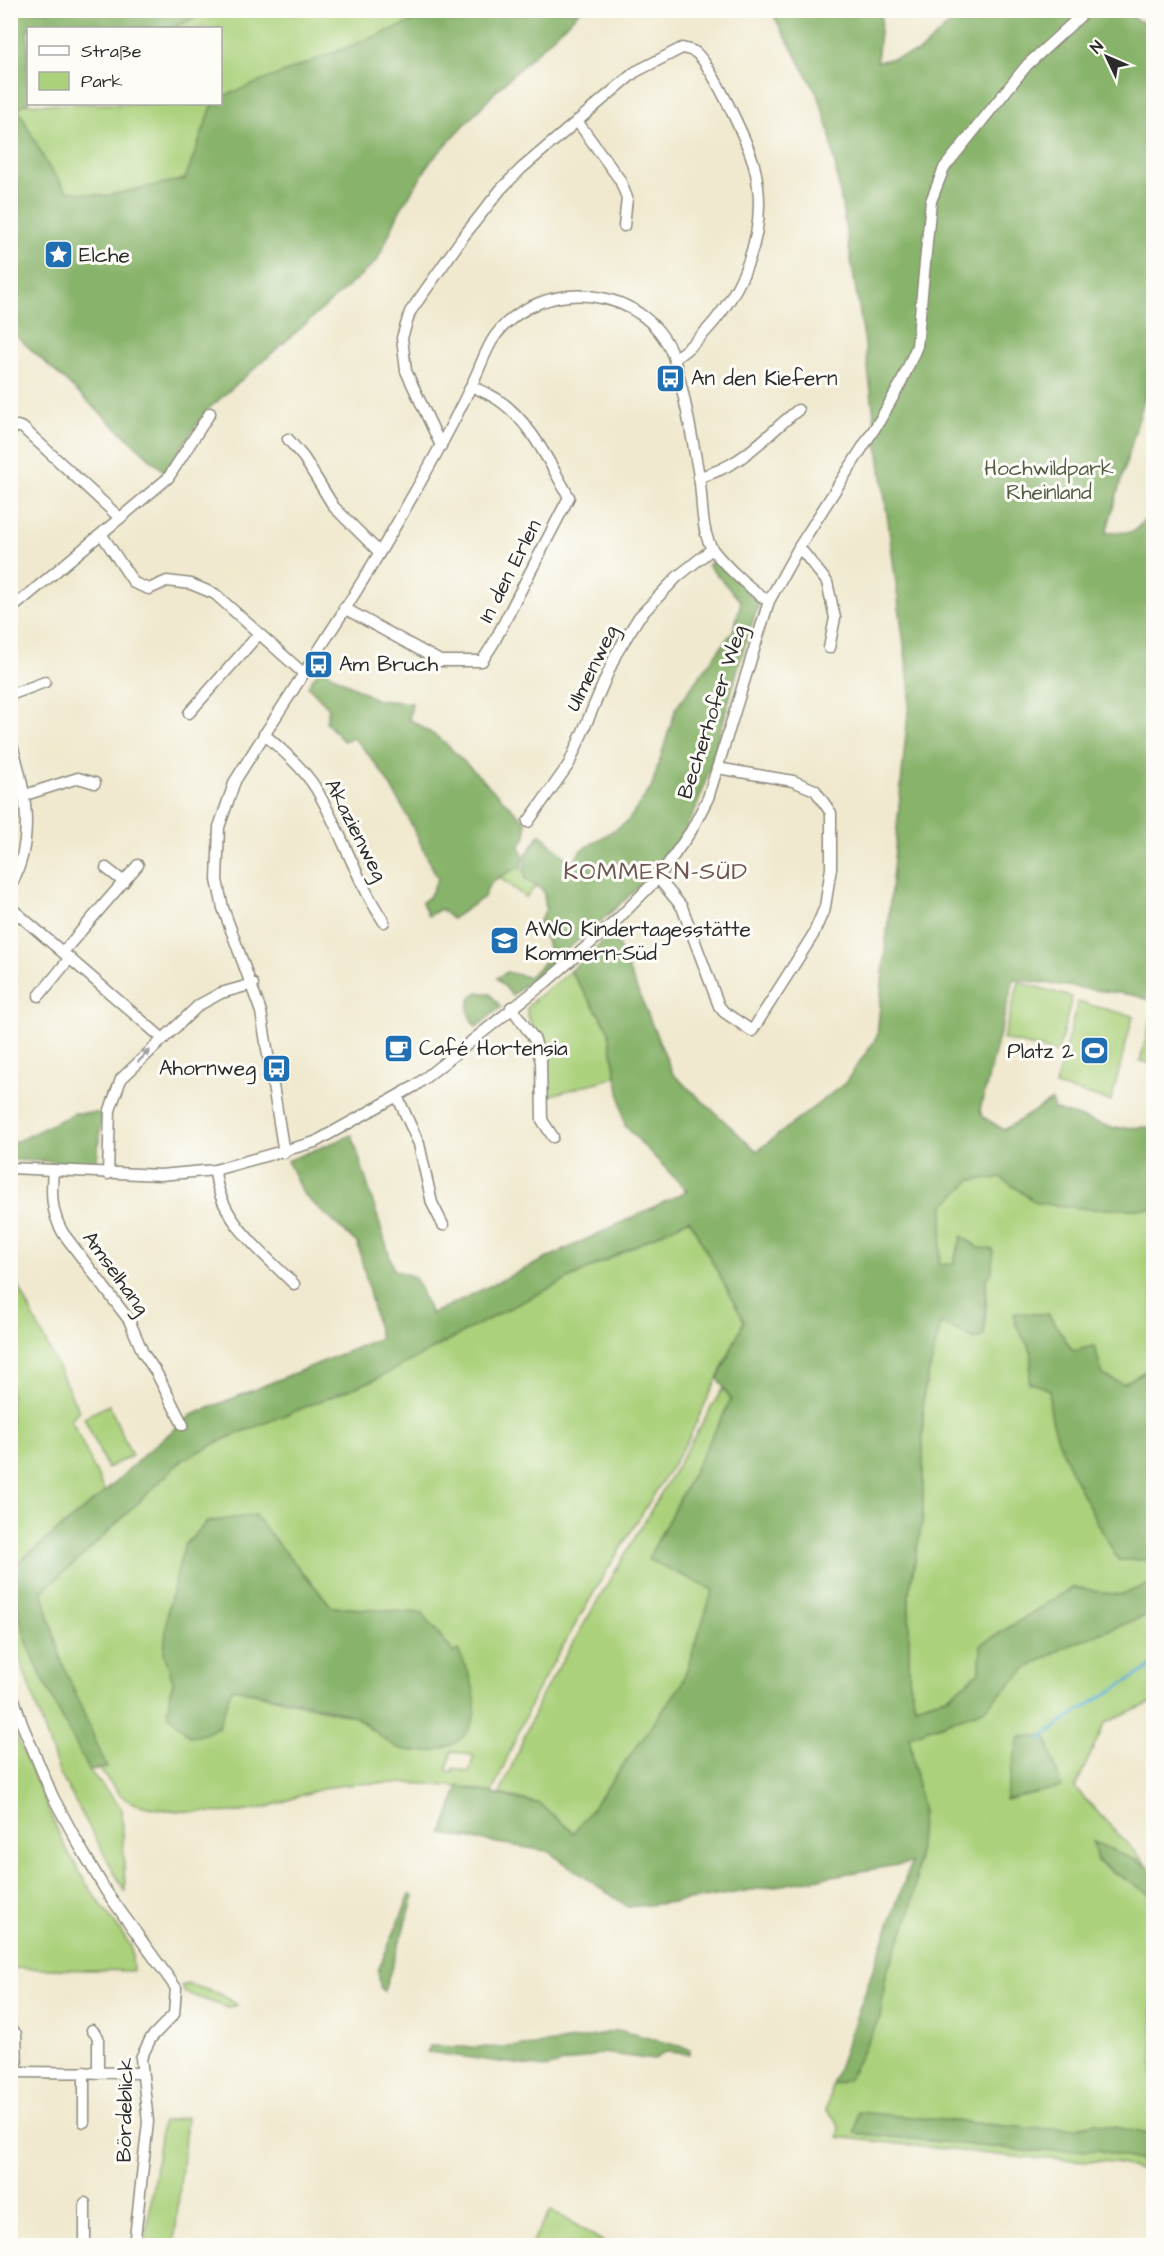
<svg xmlns="http://www.w3.org/2000/svg" width="1164" height="2256" font-family="'Architects Daughter',sans-serif">
<rect width="100%" height="100%" fill="#fdfcf7"/>
<filter id="ink" filterUnits="userSpaceOnUse"><feTurbulence type="fractalNoise" baseFrequency=".0167" numOctaves="2"/><feDisplacementMap in="SourceGraphic" scale="12" xChannelSelector="R" yChannelSelector="G"/><feConvolveMatrix kernelMatrix="1 2 1 2 8 2 1 2 1" color-interpolation-filters="sRGB"/></filter>
<filter id="wash" filterUnits="userSpaceOnUse"><feTurbulence type="fractalNoise" baseFrequency=".008" numOctaves="4" result="noise"/><feDisplacementMap in="SourceGraphic" scale="24" xChannelSelector="R" yChannelSelector="G"/><feGaussianBlur stdDeviation="1.35" result="paint"/><feColorMatrix in="noise" values="0 0 0 0 0 0 0 0 0 0 0 0 0 0 0 0 0 1.4 0 .05"/><feComposite in="paint" operator="in"/></filter>
<g filter="url(#wash)">
<rect width="100%" height="100%" fill="#f0e9cf"/>
<g fill="#abd17b" stroke="#6b7e53" stroke-width="1.5" fill-rule="evenodd">
<path d="M10,11H567L207,404L165,472L11,331ZM28,28H220V104H28Z"/>
<polygon points="511,861 539,882 526,898 499,877"/>
<path d="M570,971L608,1028L616,1077L548,1096L547,1053L527,1015V1008C533,997 558,984 570,971Z"/>
<polygon points="1019,982 1072,997 1058,1053 1003,1039"/>
<polygon points="1078,1002 1133,1016 1111,1101 1055,1086"/>
<polygon points="1153,1011 1153,1064 1140,1061"/>
<path d="M1001,1178L1037,1203L1153,1209V1379L1145,1371L1123,1384L1102,1375L1094,1347L1073,1351L1048,1314H1014L1016,1325L1032,1352L1029,1382L1050,1390L1118,1560L1153,1558V1583L1119,1595L1073,1587L981,1645L980,1672L949,1696L915,1706L909,1678V1594L923,1516V1396L941,1323L976,1340L984,1335C986,1310 991,1271 978,1248C975,1244 967,1240 962,1237L953,1264L939,1265L944,1205L971,1180Z"/>
<path d="M689,1219L744,1321L689,1438L604,1575L535,1694L492,1793C446,1783 384,1780 337,1786C307,1790 282,1805 254,1810C230,1815 153,1812 131,1802C119,1797 108,1779 99,1769L106,1768L61,1660L42,1591L86,1553L182,1460L227,1438L376,1379L504,1311ZM254,1515L332,1607L422,1613L454,1653L458,1651L372,1731L356,1717L232,1688L218,1728L167,1713L173,1682ZM452,1751L474,1756L469,1772L454,1768L453,1772L447,1770Z"/>
<polygon points="10,1268 79,1411 71,1419 105,1492 11,1568"/>
<polygon points="723,1388 731,1400 648,1559 714,1590 682,1684 574,1833 540,1804 500,1794 541,1697"/>
<polygon points="109,1405 132,1456 107,1468 84,1417"/>
<polygon points="12,1581 26,1640 89,1770 122,1809 125,1892 59,1772 11,1634"/>
<path d="M1153,1613V1702L1105,1723L1075,1788L1147,1865L1094,1842L1097,1862L1153,1896V2135L1095,2123L1073,2128L1039,2129L856,2133L1027,2151L1099,2150L1153,2164V2175L1115,2162L1025,2158L838,2137C842,2124 835,2118 826,2110L832,2085L848,2080L880,2017L886,1974L910,1914L915,1888L922,1810L909,1736L983,1710L1027,1668L1065,1647Z"/>
<polygon points="10,1722 64,1845 86,1883 131,1946 133,1971 11,1968"/>
<polygon points="188,1984 220,1994 237,2005 228,2008 185,1993 181,1986"/>
<polygon points="187,2117 174,2245 145,2245 162,2122"/>
<polygon points="551,2210 609,2245 530,2245"/>
</g>
<g fill="#88b36b" stroke="#5a6f4b" stroke-width="1.5">
<polygon points="11,11 212,11 171,28 28,28 28,102 18,108 48,166 67,191 105,196 185,179 213,104 220,104 221,97 439,11 580,11 498,89 431,161 400,210 377,261 205,412 165,472 11,331"/>
<path d="M771,11H882L877,62L919,52L958,16L959,11H1046L1067,19L1076,11H1129L1136,20L1153,25V369L1106,533L1133,532L1153,512V1001L1133,995L1014,979L980,1110L983,1117L1004,1130L1052,1100L1053,1109L1114,1128L1153,1127V1209H1087L1037,1203L1001,1178L971,1180L944,1205L939,1265L953,1264L962,1236L978,1248L993,1249L992,1273L986,1279L984,1335L976,1340L941,1323L923,1396V1516L909,1594V1678L915,1706L949,1696L980,1672L981,1645L1073,1587L1119,1595L1153,1583V1613L1065,1647L1027,1668L983,1710L909,1736L922,1810L915,1888L910,1914L886,1974L880,2017L848,2080L832,2085L911,1863C817,1877 724,1898 628,1907L547,1851L442,1834L459,1786L540,1804L574,1833L682,1684L713,1590L648,1559L731,1400L718,1379L744,1321L689,1219L504,1311L376,1379L227,1438L182,1460L86,1553L42,1591L61,1660L107,1768L89,1770C61,1714 10,1631 13,1567L105,1492L149,1450L192,1415L380,1338L358,1244L304,1195L287,1161L352,1135L394,1270L415,1277L431,1314L687,1191L625,1126L608,1028L570,971L613,933L673,1074L757,1151L845,1083L877,1037L910,691L864,338L830,134L819,97Z"/>
<path d="M717,559L759,604C735,666 723,732 701,795C679,858 621,905 572,945C552,962 533,980 512,995L497,978L507,972L528,977C550,960 556,950 537,926L546,909L543,890L525,879V857L540,834L568,860L575,861L580,851L627,822L651,788L676,708L733,631L741,602L708,565Z"/>
<path d="M320,668L377,700L412,703L409,719L442,740L526,822V837L519,846L523,856L522,866C507,873 488,879 484,897L452,919L441,909L428,916L422,902L429,897L438,879C414,832 392,775 353,738L343,741L326,722L329,708L308,686Z"/>
<path d="M478,992L490,994L501,1007L476,1027C467,1017 465,1007 473,995Z"/>
<polygon points="75,1113 102,1113 97,1160 93,1163 11,1160 11,1144"/>
<path d="M1014,1313L1048,1314L1073,1351L1094,1346L1103,1375L1123,1384L1146,1371L1153,1379L1154,1558L1151,1560H1118C1097,1521 1043,1433 1050,1390L1029,1382L1032,1352L1016,1325Z"/>
<path d="M254,1515L332,1607L422,1613L454,1653L458,1650C467,1668 476,1687 475,1707C474,1747 431,1758 399,1748C382,1742 368,1722 354,1716C315,1703 272,1697 232,1688C221,1716 225,1734 190,1737L167,1713L173,1682L164,1652L168,1609L184,1546L207,1522Z"/>
<polygon points="1046,1735 1061,1787 1005,1800 1019,1737"/>
<polygon points="1093,1842 1147,1865 1153,1872 1153,1896 1097,1861"/>
<polygon points="410,1895 414,1897 384,1991 380,1987 378,1970"/>
<path d="M618,2030L690,2049L689,2054L665,2052L654,2060L603,2053L545,2068L427,2052L430,2046C495,2049 555,2048 618,2030Z"/>
<polygon points="858,2112 1039,2129 1073,2128 1095,2123 1153,2135 1153,2164 1099,2150 1027,2151 855,2133"/>
</g>
<g fill="none" stroke-linecap="round" stroke-linejoin="round">
<polyline stroke="#57acd3" stroke-width="3" points="1041,1739 1069,1717 1154,1665"/>
</g>
</g>
<g filter="url(#ink)">
<g fill="none" stroke-linecap="round" stroke-linejoin="round">
<defs>
<g id="minor">
<polyline points="577,121 620,180 627,198 624,226"/>
<polyline points="10,431 17,426 23,428 120,518"/>
<polyline points="288,439 304,458 334,507 378,551"/>
<path d="M441,446L406,371L402,338L410,312L463,237L501,189L522,168L635,72L682,48C686,49 691,50 695,52C705,59 723,94 729,106C738,125 748,144 754,165C773,239 734,316 674,359"/>
<path d="M699,477C745,465 763,437 798,410"/>
<polyline points="102,535 134,583 149,589 167,581 191,584 215,594 302,672"/>
<polyline points="799,547 827,582 835,618 829,648"/>
<path d="M344,608L440,661H482L493,644L569,497C550,464 530,420 497,399C489,394 480,390 471,386"/>
<polyline points="10,610 168,478 210,413"/>
<polyline points="10,695 45,682"/>
<polyline points="189,713 259,634"/>
<path d="M264,734C282,750 302,767 315,787C341,830 355,878 384,922"/>
<path d="M10,739C26,788 36,840 10,887"/>
<polyline points="25,795 78,778 95,783"/>
<polyline points="528,822 569,764 616,654 639,617 677,577 712,549"/>
<polyline points="106,868 124,882"/>
<polyline points="658,878 682,907 719,1006 724,1012 752,1031 813,935 825,907 831,868 831,813 815,790 793,781 717,768"/>
<polyline points="10,907 162,1038"/>
<polyline points="63,952 138,865"/>
<polyline points="39,996 70,958"/>
<polyline points="511,1007 535,1040 541,1062 542,1120 553,1137"/>
<polyline points="398,1098 419,1144 432,1203 443,1225"/>
<path d="M284,1153L261,1012L223,908L217,880L219,827L235,781C293,688 356,597 409,502C431,464 452,426 471,386C479,371 485,350 495,336C541,274 651,284 675,362C686,399 692,438 699,476C703,498 700,531 713,550C725,566 752,591 769,601"/>
<polyline points="10,1168 160,1175 215,1170 315,1142 415,1086 546,982 618,919 658,878 691,831 708,798 769,601 799,547 880,420 901,383 917,346 931,201 944,168 1027,65 1087,10"/>
<path d="M53,1170C51,1194 51,1212 63,1233L129,1320L143,1353L156,1372L183,1425"/>
<path d="M215,1170C218,1219 262,1252 294,1284"/>
<polyline points="108,1174 110,1110 121,1079 199,1005 221,993 253,984"/>
<polyline points="10,1687 22,1724 53,1797 79,1845 106,1891 176,1988 174,2014 151,2038 141,2058 148,2122 134,2246"/>
<polyline points="10,2028 16,2034 17,2073"/>
<polyline points="92,2030 98,2037 98,2073"/>
<polyline points="10,2072 141,2073"/>
<polyline points="84,2072 84,2122"/>
<polyline points="85,2203 85,2246"/>
</g>
</defs>
<use href="#minor" stroke="#8e8a7d" stroke-width="13"/>
<use href="#minor" stroke="#fff" stroke-width="10"/>
</g>
<defs><path id="oneway-solid" d="M-6-.8H1V-3.2L6.5 0L1 3.2V.8H-6Z" transform="scale(1.5)"/></defs>
<use fill="#a0a0a0" href="#oneway-solid" transform="translate(144 1056) rotate(-45)"/>
</g>
<defs>
<symbol id="sight-square" viewBox="-11 -11 22 22"><rect x="-9" y="-9" width="18" height="18" rx="4" fill="#1f6fb2" stroke="#fdfcf7"/><path d="M0-6L1.8-2.2L6-1.7L2.9 1.2L3.7 5.4L0 3.3L-3.7 5.4L-2.9 1.2L-6-1.7L-1.8-2.2Z" fill="#fff"/></symbol>
<symbol id="bus-square" viewBox="-11 -11 22 22"><rect x="-9" y="-9" width="18" height="18" rx="4" fill="#1f6fb2" stroke="#fdfcf7"/><path d="M-5-6H5V4H4V6H2V4H-2V6H-4V4H-5ZM-3.5-4V0h7V-4ZM-3.5 1.2v1.5H-2V1.2ZM2 1.2v1.5H3.5V1.2Z" fill="#fff"/></symbol>
<symbol id="school-square" viewBox="-11 -11 22 22"><rect x="-9" y="-9" width="18" height="18" rx="4" fill="#1f6fb2" stroke="#fdfcf7"/><path d="M0-5L7-2L0 1L-7-2ZM-4 1L0 2.5L4 1V4Q0 6-4 4Z" fill="#fff"/></symbol>
<symbol id="cafe-square" viewBox="-11 -11 22 22"><rect x="-9" y="-9" width="18" height="18" rx="4" fill="#1f6fb2" stroke="#fdfcf7"/><path d="M-5.5-4.5H6V0H3Q3 3.5 0 3.5H-2.5Q-5.5 3.5-5.5 0ZM3-3.2v2h1.7v-2ZM-6 4.5H4V6H-6Z" fill="#fff"/></symbol>
<symbol id="stadium-square" viewBox="-11 -11 22 22"><rect x="-9" y="-9" width="18" height="18" rx="4" fill="#1f6fb2" stroke="#fdfcf7"/><path d="M0-5a6.5 5 0 1 0 0 10a6.5 5 0 1 0 0-10ZM-3.5-1.8h7v3.6h-7Z" fill="#fff"/></symbol>
</defs>
<g fill-rule="evenodd">
<use href="#sight-square" x="42" y="238" width="33" height="33"/>
<use href="#bus-square" x="654" y="362" width="33" height="33"/>
<use href="#bus-square" x="302" y="648" width="33" height="33"/>
<use href="#school-square" x="488" y="924" width="33" height="33"/>
<use href="#cafe-square" x="382" y="1032" width="33" height="33"/>
<use href="#stadium-square" x="1078" y="1034" width="33" height="33"/>
<use href="#bus-square" x="260" y="1052" width="33" height="33"/>
</g>
<g text-anchor="middle" dominant-baseline="central" stroke-width="6" stroke-linejoin="round" paint-order="stroke">
<g font-size="21" fill="#2b2b2b" stroke="#fdfcf7" text-anchor="start">
<text x="79" y="255">Elche</text>
<text x="691" y="378">An den Kiefern</text>
<text x="339" y="664">Am Bruch</text>
<text x="525" y="929">AWO Kindertagesstätte<tspan x="525" dy="24">Kommern-Süd</tspan></text>
<text x="419" y="1048">Café Hortensia</text>
<text x="1074" y="1051" text-anchor="end">Platz 2</text>
<text x="256" y="1068" text-anchor="end">Ahornweg</text>
</g>
<g font-size="21" fill="#515d43" stroke="#fdfcf7">
<text x="1049" y="468">Hochwildpark<tspan x="1049" dy="24">Rheinland</tspan></text>
</g>
<g font-size="21" fill="#2b2b2b" stroke="#fdfcf7">
<text transform="translate(510 571) rotate(-63)">In den Erlen</text>
<text transform="translate(592 668) rotate(-64)">Ulmenweg</text>
<text transform="translate(712 712) rotate(-72)">Becherhofer Weg</text>
<text transform="translate(356 830) rotate(63)">Akazienweg</text>
<text transform="translate(116 1273) rotate(54)">Amselhang</text>
<text transform="translate(125 2110) rotate(-89)">Bördeblick</text>
</g>
<g font-size="24" letter-spacing="1.5" fill="#6f5756" stroke="#fdfcf7">
<text x="656" y="872">KOMMERN-SÜD</text>
</g>
</g>
<rect width="1164" height="2256" fill="none" stroke="#fdfcf7" stroke-width="36"/>
<rect x="27" y="27" width="195" height="78" fill="#fdfcf7" stroke="#a9a8a5" stroke-width="1.5"/>
<rect x="39" y="46" width="30" height="9" fill="#ffffff" stroke="#a9a8a5" stroke-width="1.5"/>
<text x="81" y="57" font-size="18" fill="#2b2b2b">Straße</text>
<rect x="39" y="72" width="30" height="18" fill="#abd17b" stroke="#a9a8a5" stroke-width="1.5"/>
<text x="81" y="87" font-size="18" fill="#2b2b2b">Park</text>
<g transform="translate(1107 57) rotate(314)" stroke="#fdfcf7" stroke-width="4.5" paint-order="stroke">
<path d="M0-4.5L10 22L0 15L-10 22Z" fill="#2b2b2b"/>
<text y="-9" font-size="16" font-weight="bold" text-anchor="middle" fill="#2b2b2b">N</text>
</g>
</svg>
